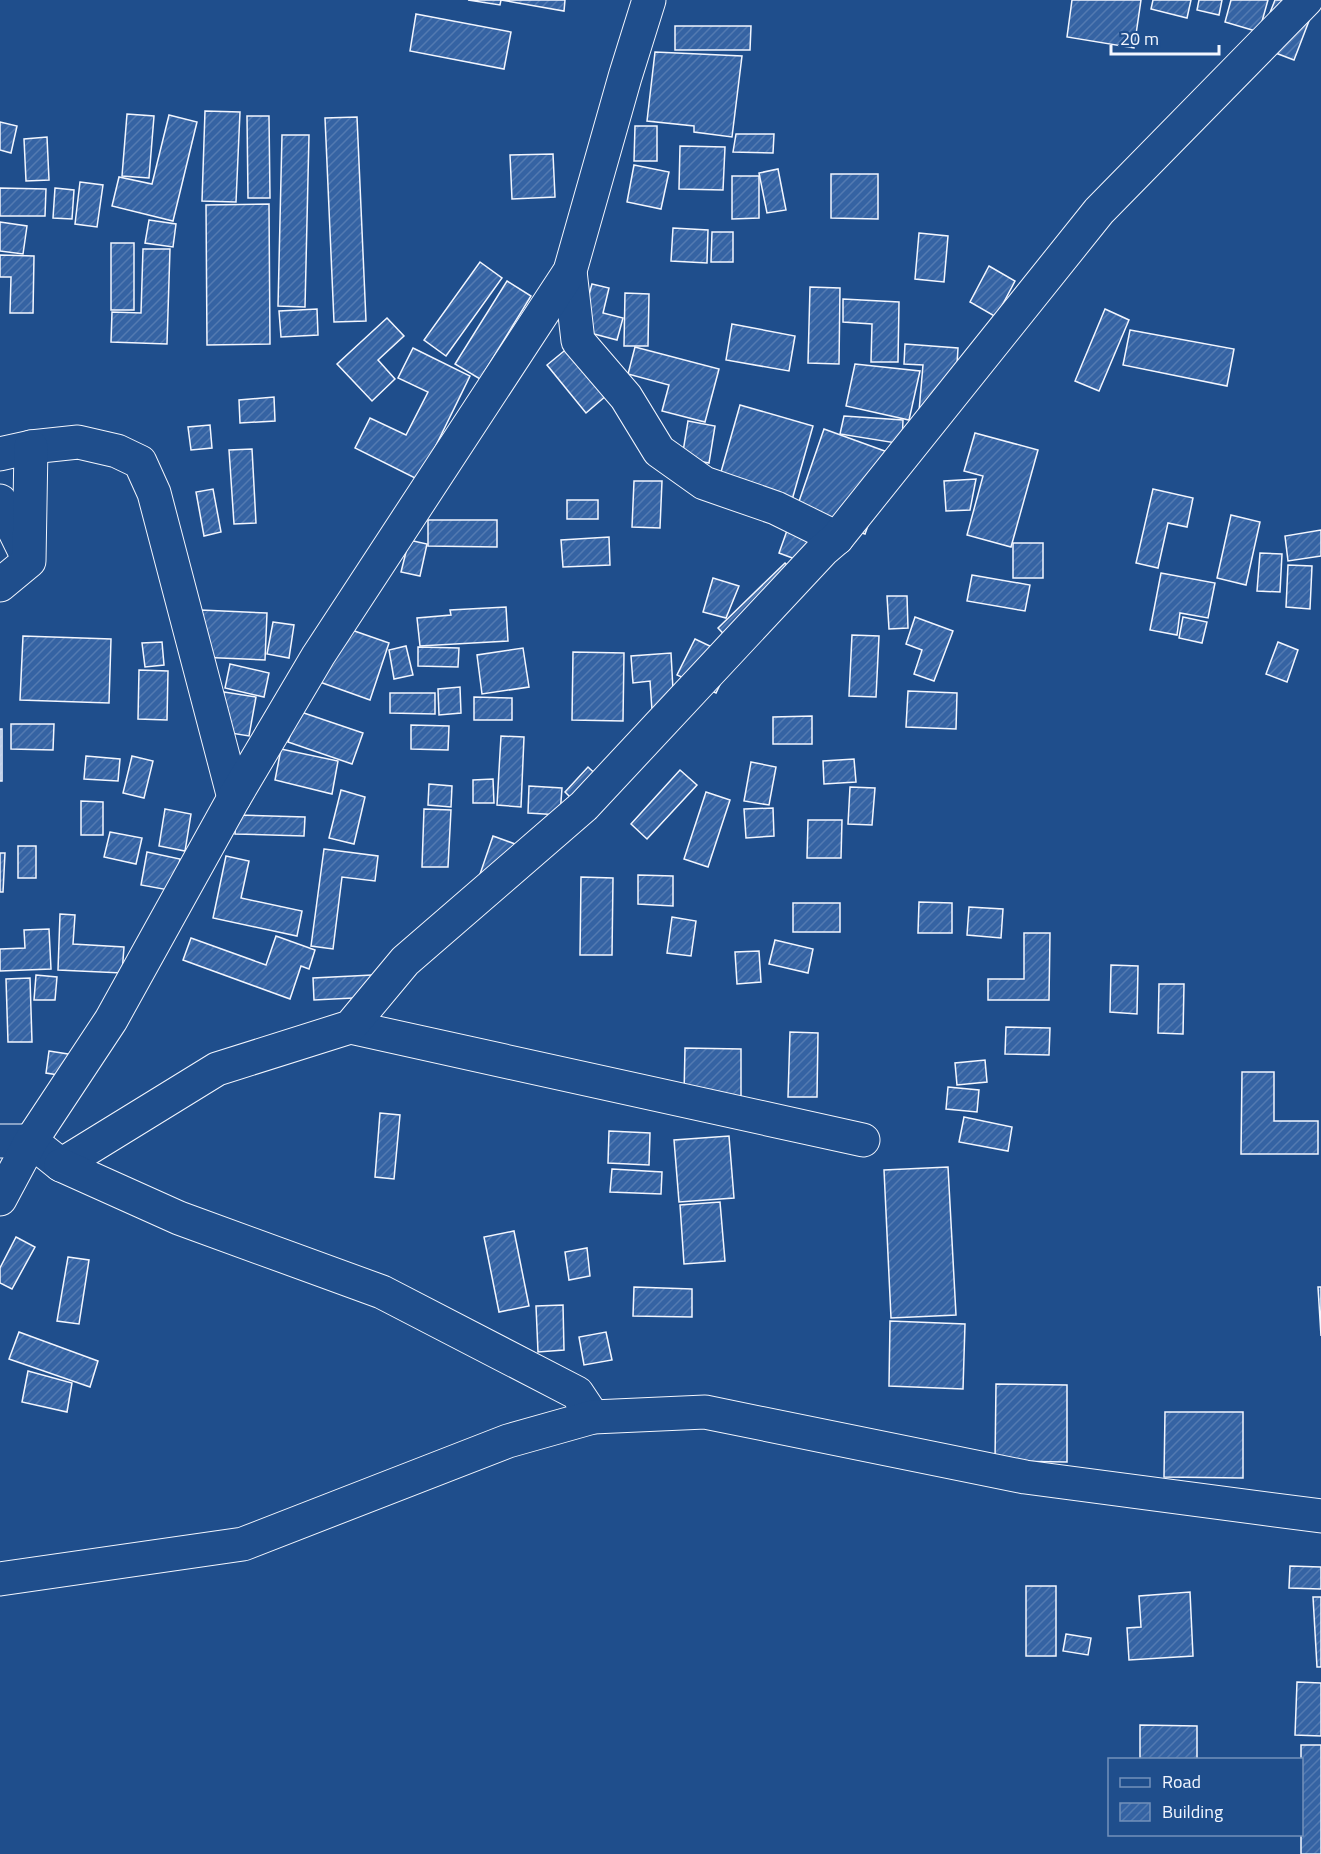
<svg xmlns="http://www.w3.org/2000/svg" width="1321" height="1854" font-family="'Titillium Web',sans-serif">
<defs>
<pattern id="building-hatch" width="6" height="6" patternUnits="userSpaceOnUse" patternTransform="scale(1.5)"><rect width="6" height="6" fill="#3563a3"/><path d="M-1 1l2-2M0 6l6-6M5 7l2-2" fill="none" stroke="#537ab1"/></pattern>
</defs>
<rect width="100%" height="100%" fill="#1f4e8c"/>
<g fill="url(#building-hatch)" stroke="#f2f6ff" stroke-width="1.5">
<polygon points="468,0 565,0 564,11 501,0 500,5"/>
<polygon points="1072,0 1141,0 1134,48 1067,37"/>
<polygon points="1153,0 1191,0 1187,18 1151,9"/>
<polygon points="1199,0 1222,0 1219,15 1197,10"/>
<polygon points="1231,0 1268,0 1259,32 1225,22"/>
<polygon points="1275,0 1317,0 1294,60 1257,46"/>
<polygon points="416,14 511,32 504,69 410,51"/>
<polygon points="675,26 751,26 750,50 675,50"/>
<polygon points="655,52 742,56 732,137 694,132 694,126 647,121"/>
<polygon points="205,111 240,112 236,202 202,201"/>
<polygon points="127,114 154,116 149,178 122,176"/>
<polygon points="169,115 197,122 173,221 112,206 119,177 152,184"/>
<polygon points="247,116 269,116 270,198 248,198"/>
<polygon points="357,117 366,321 334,322 325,118"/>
<polygon points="0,122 17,126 11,153 0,150"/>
<polygon points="635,126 657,126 657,161 634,161"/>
<polygon points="736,134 774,134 773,153 733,152"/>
<polygon points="282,135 309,135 305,307 278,306"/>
<polygon points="47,137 49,180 26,181 24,139"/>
<polygon points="680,146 725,147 723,190 679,189"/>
<polygon points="553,154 555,197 512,199 510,155"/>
<polygon points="634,165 669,172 661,209 627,202"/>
<polygon points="778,169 786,210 767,213 759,173"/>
<polygon points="831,174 878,174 878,219 831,218"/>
<polygon points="732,176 759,176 759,218 732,219"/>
<polygon points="80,182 103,185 97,227 75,224"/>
<polygon points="0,188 46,189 45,216 0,216"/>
<polygon points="55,188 74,190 72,219 53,218"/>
<polygon points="269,204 270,344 207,345 206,205"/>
<polygon points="149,220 176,224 173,247 145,243"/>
<polygon points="0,222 27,226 23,254 0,251"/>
<polygon points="673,228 708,230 707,263 671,261"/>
<polygon points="712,232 733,232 733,262 711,262"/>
<polygon points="919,233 948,236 944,282 915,279"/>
<rect x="111" y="243" width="23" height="67"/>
<polygon points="143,249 170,249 167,344 111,342 112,312 141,313"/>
<polygon points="0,255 34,256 33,313 10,313 11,277 0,277"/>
<polygon points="480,262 502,278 446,356 424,340"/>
<polygon points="989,266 1015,281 996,317 970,302"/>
<polygon points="507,281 531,296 480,379 455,364"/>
<polygon points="592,284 609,288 603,313 623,318 617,340 579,330"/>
<polygon points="810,287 840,288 839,364 808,363"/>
<polygon points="625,293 649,294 648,346 624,346"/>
<polygon points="843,299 899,302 898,362 871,362 872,324 843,322"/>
<polygon points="317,309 318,335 281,337 279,311"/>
<polygon points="1105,309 1129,320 1099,391 1075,381"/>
<polygon points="387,318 404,336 378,360 395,379 372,401 337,364"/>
<polygon points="732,324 795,336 789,371 726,360"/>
<polygon points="1130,330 1234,349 1227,386 1123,365"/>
<polygon points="905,344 958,348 954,414 919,411 923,365 904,364"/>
<polygon points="569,347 607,395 586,413 547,365"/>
<polygon points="635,347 719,369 705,422 662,411 669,385 628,374"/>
<polygon points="413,348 470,376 419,480 355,448 370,418 406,435 428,392 398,378"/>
<polygon points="855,364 920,371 909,420 846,406"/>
<polygon points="274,397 275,421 240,423 239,400"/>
<polygon points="740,405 813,426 792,500 719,479"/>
<polygon points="844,416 903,420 902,444 840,434"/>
<polygon points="688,421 715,426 709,463 682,458"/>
<polygon points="210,425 212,448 191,450 188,427"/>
<polygon points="824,429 893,454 865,534 796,510"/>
<polygon points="975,433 1038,450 1011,547 967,535 983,476 964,471"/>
<polygon points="252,449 256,523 234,524 229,450"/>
<polygon points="976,479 970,510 946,511 944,481"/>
<polygon points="634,481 662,481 660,528 632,527"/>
<polygon points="213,489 221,532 204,536 196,492"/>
<polygon points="1153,489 1193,498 1187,527 1168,523 1158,568 1136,563"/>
<rect x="567" y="500" width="31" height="19"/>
<polygon points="1231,515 1260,522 1246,585 1217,578"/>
<polygon points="428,520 497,520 497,547 428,546"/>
<polygon points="789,525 829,540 819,568 779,553"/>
<polygon points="1321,530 1321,556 1288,561 1285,536"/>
<polygon points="609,537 610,565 563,567 561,540"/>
<polygon points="409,540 427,544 420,576 401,572"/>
<rect x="1013" y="543" width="30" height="35"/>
<polygon points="1260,553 1282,554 1280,592 1257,591"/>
<polygon points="785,563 805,584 737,648 718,628"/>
<polygon points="1288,565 1312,566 1310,609 1286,607"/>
<polygon points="1161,573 1215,583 1208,618 1180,613 1177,635 1150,630"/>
<polygon points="972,575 1030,585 1025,611 967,601"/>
<polygon points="713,578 739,586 726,618 703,612"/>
<polygon points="887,596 907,596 908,628 889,629"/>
<polygon points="506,607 508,641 420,646 417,618 451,615 450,610"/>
<polygon points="201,610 267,613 265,660 198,657"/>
<polygon points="915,617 953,631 934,681 914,674 922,650 906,644"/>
<polygon points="1183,617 1207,622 1202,643 1179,638"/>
<polygon points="273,622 294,625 289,658 267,654"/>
<polygon points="343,627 389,643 370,700 317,681"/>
<polygon points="852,635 879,636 876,697 849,696"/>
<polygon points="23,636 111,639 109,703 20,700"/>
<polygon points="695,639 733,657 716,693 677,675"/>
<polygon points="162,642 164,665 145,667 142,643"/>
<polygon points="1278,642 1298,650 1287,682 1266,674"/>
<polygon points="406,646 413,675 394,679 389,650"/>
<polygon points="418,647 459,648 458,667 418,666"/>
<polygon points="523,648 529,687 482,694 477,655"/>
<polygon points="573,652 624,653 623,721 572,720"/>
<polygon points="671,653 674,708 652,710 650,681 633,683 631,656"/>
<polygon points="230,664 269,673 264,697 225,688"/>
<polygon points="139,670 168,671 167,720 138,719"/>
<polygon points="460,687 461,713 439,715 438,689"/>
<polygon points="908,691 957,693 956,729 906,727"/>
<polygon points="224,692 256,697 249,736 218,731"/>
<polygon points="390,693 435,693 435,714 390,713"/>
<polygon points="474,697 512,698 512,720 474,720"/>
<polygon points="298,711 363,733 352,764 288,742"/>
<polygon points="812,716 812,744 773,744 773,717"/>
<polygon points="11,724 54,724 53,750 11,749"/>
<polygon points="411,725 449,726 448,750 411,749"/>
<rect x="0" y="729" width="2" height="52"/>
<polygon points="501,736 524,737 521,807 497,805"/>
<polygon points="281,749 338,761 332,794 275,780"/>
<polygon points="86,756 120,759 118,781 84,779"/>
<polygon points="132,756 153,761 144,798 123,793"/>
<polygon points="854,759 856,782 824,784 823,761"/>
<polygon points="751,762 776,767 769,805 744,801"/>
<polygon points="588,767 603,781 580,807 565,792"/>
<polygon points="680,770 697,785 647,839 631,824"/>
<polygon points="493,779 494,803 473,803 473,780"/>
<polygon points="429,784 452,786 451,807 428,805"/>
<polygon points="529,786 562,788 560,815 528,813"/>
<polygon points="850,787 875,788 872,825 848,824"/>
<polygon points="341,790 365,797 354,844 329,838"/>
<polygon points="706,792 730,800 708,867 684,859"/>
<polygon points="81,801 103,802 103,835 81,835"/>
<polygon points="773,808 774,836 746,838 744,809"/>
<polygon points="165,809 191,814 185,851 159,846"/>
<polygon points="424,809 451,810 448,867 422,867"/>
<polygon points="236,815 305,817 304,836 235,834"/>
<polygon points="808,820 842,820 841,858 807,858"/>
<polygon points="110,832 142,838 136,864 104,857"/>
<polygon points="493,836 518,845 478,880"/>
<rect x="18" y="846" width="18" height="32"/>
<polygon points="324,849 378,856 375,881 342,877 333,949 311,946"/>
<polygon points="147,852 180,859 174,891 141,885"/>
<polygon points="0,853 5,853 3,892 0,892"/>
<polygon points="226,856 249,861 241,898 302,911 297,936 213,918"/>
<polygon points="638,875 673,876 673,906 638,904"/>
<polygon points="581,877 613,878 612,955 580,955"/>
<polygon points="919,902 952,903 952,933 918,933"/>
<rect x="793" y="903" width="47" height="29"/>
<polygon points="969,907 1003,909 1001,938 967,935"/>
<polygon points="60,914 75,915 73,944 124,947 122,973 58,970"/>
<polygon points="672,917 696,921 691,956 667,953"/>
<polygon points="49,929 51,969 0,971 0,949 25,948 24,930"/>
<polygon points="1024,933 1050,933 1049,1000 988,1000 988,979 1024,979"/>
<polygon points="276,936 315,950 309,969 301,966 290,999 183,960 191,938 266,965"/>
<polygon points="775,940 813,949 808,973 769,964"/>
<polygon points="759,951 761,982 737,984 735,952"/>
<polygon points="1111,965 1138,966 1137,1014 1110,1012"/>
<polygon points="392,974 393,996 314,1000 313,978"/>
<polygon points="36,975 57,977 55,1000 34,1000"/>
<polygon points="30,978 32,1042 8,1042 6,979"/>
<polygon points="1159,984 1184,984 1183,1034 1158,1033"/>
<polygon points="1006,1027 1050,1028 1049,1055 1005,1054"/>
<polygon points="790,1032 818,1033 817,1097 788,1097"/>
<polygon points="685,1048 741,1049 741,1096 684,1095"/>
<polygon points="49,1051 87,1057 84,1079 46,1073"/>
<polygon points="985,1060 987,1082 957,1085 955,1063"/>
<polygon points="1242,1072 1274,1072 1274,1121 1318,1121 1318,1154 1241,1154"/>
<polygon points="948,1087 979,1090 977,1112 946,1109"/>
<polygon points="380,1113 400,1115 394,1179 375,1177"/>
<polygon points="964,1117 1012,1127 1008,1151 959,1142"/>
<polygon points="609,1131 650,1133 649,1165 608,1163"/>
<polygon points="729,1136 734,1198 679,1202 674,1140"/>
<polygon points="948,1167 956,1315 891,1318 884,1170"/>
<polygon points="612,1169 662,1172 661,1194 610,1192"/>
<polygon points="720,1202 725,1261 684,1264 680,1205"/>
<polygon points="514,1231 529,1306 499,1312 484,1237"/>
<polygon points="16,1237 35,1247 12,1289 0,1283 0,1268"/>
<polygon points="587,1248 590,1276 569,1280 565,1252"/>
<polygon points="68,1257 89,1260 79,1324 57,1321"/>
<polygon points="634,1287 692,1289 692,1317 633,1316"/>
<polygon points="1318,1287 1321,1287 1321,1336"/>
<polygon points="563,1305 564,1350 538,1352 536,1306"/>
<polygon points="890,1321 965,1324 963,1389 889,1386"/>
<polygon points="19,1332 98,1361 90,1387 9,1359"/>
<polygon points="606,1332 612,1360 584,1365 579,1337"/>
<polygon points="28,1371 72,1383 67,1412 22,1402"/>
<polygon points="996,1384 1067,1385 1067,1462 995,1461"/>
<polygon points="1165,1412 1243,1412 1243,1478 1164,1477"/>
<polygon points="1290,1566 1321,1567 1321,1589 1289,1588"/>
<rect x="1026" y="1586" width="30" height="70"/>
<polygon points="1190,1592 1193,1656 1129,1660 1127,1628 1141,1627 1139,1596"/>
<polygon points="1313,1597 1321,1597 1321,1667 1317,1667"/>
<polygon points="1066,1634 1091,1638 1088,1655 1063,1651"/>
<polygon points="1297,1682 1321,1683 1321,1736 1295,1735"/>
<polygon points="1140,1725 1197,1726 1197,1760 1140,1760"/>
<rect x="1301" y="1745" width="20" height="109"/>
</g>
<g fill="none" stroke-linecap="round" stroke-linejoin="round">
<defs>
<g id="minor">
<polyline points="570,271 578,341 626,397 659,451 704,483 776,508 837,538"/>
<polyline points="0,454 31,447 78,442 117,451 140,462 154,493 234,798"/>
<polyline points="0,501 27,556"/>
<polyline points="0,585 29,561 31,447"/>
<polyline points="350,1027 863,1140"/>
<polyline points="0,1141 31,1141 61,1165 217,1069 350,1027 405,961 584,806 823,550 837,538 1099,211 1306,0"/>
<polyline points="61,1165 179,1218 382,1292 577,1393 593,1417"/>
<polyline points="0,1199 31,1141 111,1020 234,798 318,656 570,271 625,77 649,0"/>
<polyline points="0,1579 243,1544 508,1441 593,1417 705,1412 1025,1477 1321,1516"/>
</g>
</defs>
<use href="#minor" stroke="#f2f6ff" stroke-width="35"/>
<use href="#minor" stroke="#1f4e8c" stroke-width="33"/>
</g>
<rect x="1108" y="1758" width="195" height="78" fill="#1f4e8c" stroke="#7391ba" stroke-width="1.5"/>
<rect x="1120" y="1778" width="30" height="9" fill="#1f4e8c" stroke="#7391ba" stroke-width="1.5"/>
<text x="1162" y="1788" font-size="18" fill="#f2f6ff">Road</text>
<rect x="1120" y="1803" width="30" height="18" fill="url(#building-hatch)" stroke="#7391ba" stroke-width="1.5"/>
<text x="1162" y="1818" font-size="18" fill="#f2f6ff">Building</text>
<path d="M1111 45v9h108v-9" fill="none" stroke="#f2f6ff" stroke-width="3"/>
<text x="1120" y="45" font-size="18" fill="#f2f6ff" stroke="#1f4e8c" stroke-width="4.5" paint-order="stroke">20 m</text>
</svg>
